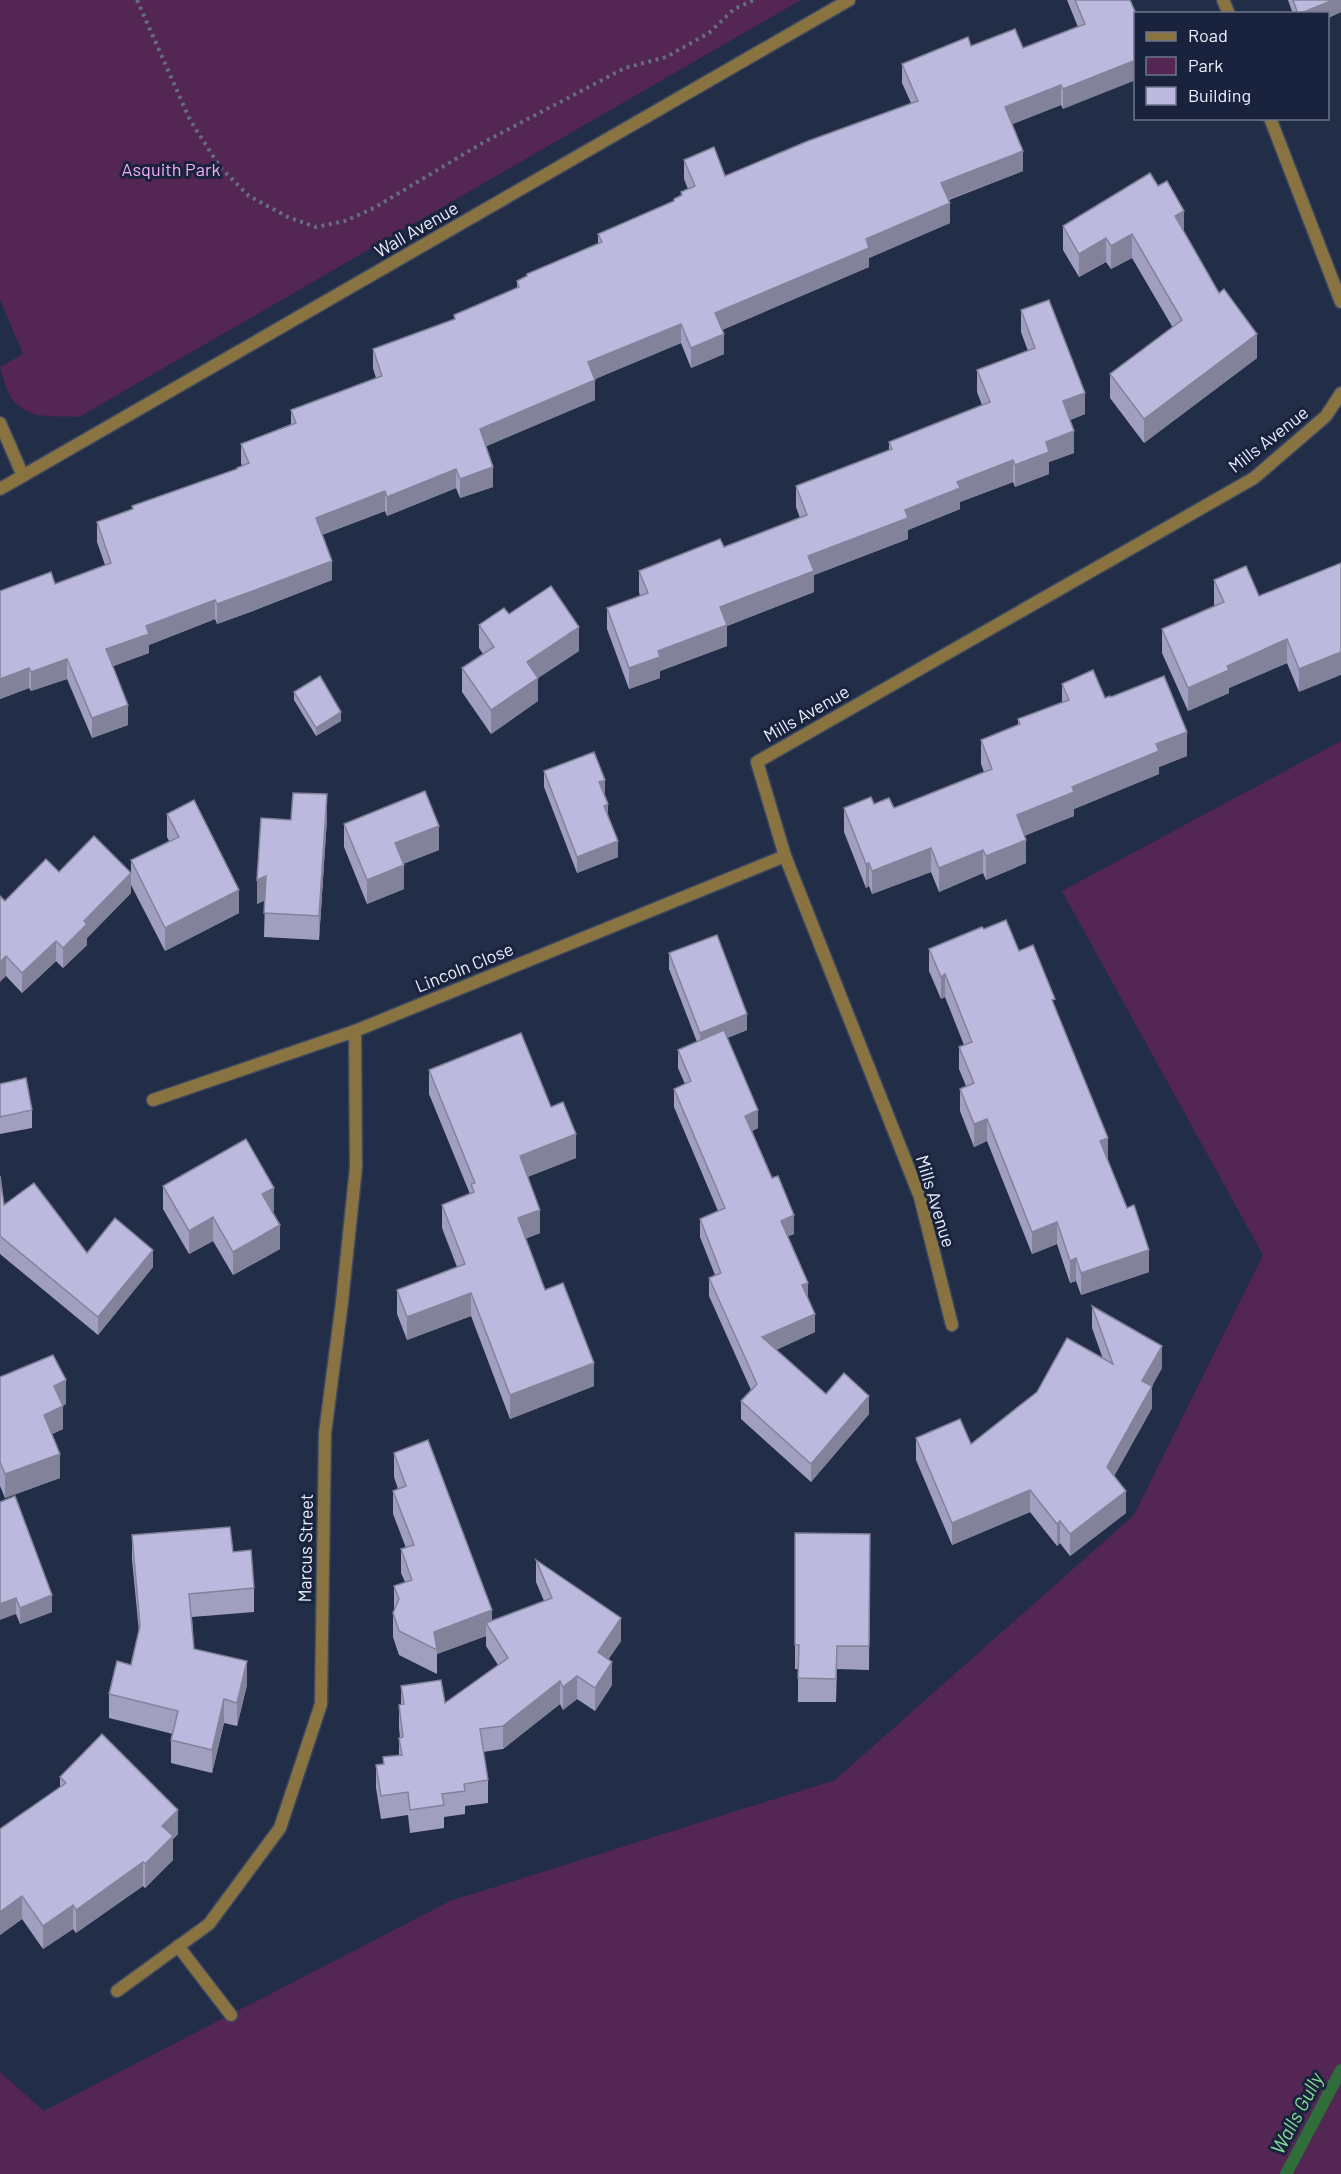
<svg xmlns="http://www.w3.org/2000/svg" width="1341" height="2174" font-family="Barlow,sans-serif">
<rect width="100%" height="100%" fill="#222d48"/>
<g fill="#532653">
<path d="M0,0H801L79,417C55,416 28,420 12,399C6,391 3,377 0,367L23,354L0,300Z"/>
<polygon points="1341,741 1341,2174 0,2174 0,2072 44,2111 450,1901 835,1780 1134,1515 1263,1255 1062,891"/>
</g>
<g fill="none" stroke-linecap="round" stroke-linejoin="round">
<polyline stroke="#2f6e3b" stroke-width="12" points="1286,2174 1341,2070"/>
<defs>
<g id="street">
<polyline points="1223,0 1229,14"/>
<polyline points="1270,118 1341,302"/>
<polyline points="0,423 23,476"/>
<polyline points="0,489 849,0"/>
<polyline points="153,1100 355,1031 785,856"/>
<polyline points="952,1325 920,1197 785,856 757,762 1254,478 1326,416 1341,393"/>
<polyline points="178,1946 231,2015"/>
<polyline points="117,1991 209,1924 280,1828 321,1704 325,1433 342,1302 356,1167 355,1031"/>
</g>
</defs>
<use href="#street" stroke="#3e4861" stroke-width="15"/>
<polyline stroke="#646d84" stroke-width="4" stroke-dasharray="3 4.5" stroke-linecap="butt" points="137,0 190,120 220,167 249,196 288,217 316,227 345,221 374,208 484,142 625,68 666,57 709,33 734,9 754,0"/>
<use href="#street" stroke="#887341" stroke-width="12"/>
</g>
<g fill="#a19fbf">
<polygon points="1067,0 1130,0 1063,109 1061,105 1012,124 1023,171 949,200 950,223 869,258 869,267 722,330 724,354 691,368 681,343 595,379 595,400 486,446 493,487 460,498 456,488 387,516 385,511 322,535 332,580 253,611 217,624 215,619 149,645 149,653 113,666 128,725 92,738 67,679 31,691 29,688 0,699 0,591 55,584 105,565 97,542 97,522 132,509 132,506 237,470 237,468 242,466 241,463 241,444 291,424 291,410 376,378 373,368 373,349 454,320 454,315 517,288 517,281 527,276 527,274 598,244 598,234 674,201 674,199 681,196 681,192 688,189 684,179 684,160 725,176 911,103 902,83 902,64 971,46 1023,48 1078,27"/>
<polygon points="1288,0 1341,0 1341,12 1328,18 1328,14 1293,14"/>
<polygon points="1063,226 1184,232 1257,358 1144,443 1110,398 1110,374 1173,328 1132,258 1111,269 1106,262 1079,277 1063,250"/>
<polygon points="1021,310 1085,414 1070,420 1074,453 1049,462 1049,474 1015,487 1013,482 960,502 960,509 908,530 908,539 814,575 814,592 727,626 727,646 660,671 660,678 629,689 607,629 607,608 640,596 639,592 639,571 724,547 800,518 796,507 796,486 889,450 889,442 982,405 977,392 977,370 1028,351 1021,332"/>
<polygon points="1341,563 1299,692 1287,663 1229,688 1229,693 1188,711 1162,653 1162,629 1215,606 1214,604 1214,580 1259,596"/>
<polygon points="479,625 579,651 538,678 538,701 491,734 462,692 462,668 483,654 479,648"/>
<polygon points="1062,684 1105,698 1111,697 1187,756 1159,767 1159,774 1074,809 1074,816 1025,835 1026,863 986,880 983,873 939,892 931,872 872,894 869,886 866,888 844,832 844,808 874,804 894,808 984,772 981,764 981,740 1018,725 1018,719 1062,702"/>
<polygon points="294,692 341,721 316,736 294,700"/>
<polygon points="544,771 605,796 608,814 618,857 577,873 544,787"/>
<polygon points="167,814 239,913 165,951 131,885 131,893 87,938 87,945 63,968 56,961 22,993 6,976 5,901 59,872 131,873 131,860 169,841 167,837"/>
<polygon points="327,818 319,940 264,937 265,900 257,904 291,820"/>
<polygon points="344,824 439,850 403,864 404,889 367,904 344,847"/>
<polygon points="984,929 1019,951 1055,1007 1108,1160 1149,1272 1081,1295 1076,1281 1070,1283 1057,1244 1032,1254 987,1141 974,1147 960,1111 960,1089 966,1086 959,1069 959,1047 964,1045 945,997 941,999 929,971 929,949"/>
<polygon points="669,953 747,1030 727,1038 758,1128 752,1131 794,1234 788,1236 808,1299 815,1332 776,1350 826,1394 869,1414 811,1482 741,1419 741,1401 751,1390 709,1296 709,1278 715,1275 700,1237 700,1219 718,1211 674,1107 674,1089 685,1084 678,1068 678,1050 697,1042 669,969"/>
<polygon points="429,1070 551,1107 576,1158 527,1177 540,1233 525,1239 545,1290 594,1386 510,1419 471,1316 407,1340 397,1314 397,1290 457,1267 442,1228 442,1205 470,1194 429,1094"/>
<polygon points="0,1084 32,1110 32,1128 0,1134"/>
<polygon points="0,1176 4,1205 87,1253 153,1267 98,1335 0,1254"/>
<polygon points="163,1186 274,1211 272,1212 280,1249 233,1275 213,1241 189,1254 163,1209"/>
<polygon points="1092,1306 1162,1368 1152,1386 1152,1408 1114,1476 1126,1513 1070,1556 1060,1543 1057,1546 1030,1512 952,1545 916,1460 916,1438 971,1444 1103,1359 1092,1328"/>
<polygon points="0,1377 66,1404 63,1405 63,1429 52,1434 60,1478 5,1498 0,1486"/>
<polygon points="394,1453 492,1621 544,1601 536,1582 536,1560 621,1641 608,1659 612,1685 595,1711 577,1699 563,1710 560,1704 503,1749 483,1752 488,1780 488,1803 465,1806 465,1814 444,1817 444,1828 410,1833 408,1815 381,1819 376,1788 376,1765 383,1764 383,1757 399,1755 399,1738 400,1738 399,1728 399,1705 401,1705 401,1686 445,1703 498,1665 486,1646 486,1636 437,1654 437,1674 399,1655 393,1637 393,1613 394,1610 394,1586 405,1582 401,1573 401,1549 406,1548 393,1514 393,1491 398,1489 394,1477"/>
<polygon points="0,1502 52,1612 20,1624 16,1614"/>
<polygon points="795,1533 870,1534 869,1670 837,1669 836,1702 798,1702 798,1669 795,1669"/>
<polygon points="132,1535 233,1552 254,1588 254,1612 192,1617 194,1649 247,1685 237,1726 224,1723 212,1773 171,1763 171,1740 173,1734 109,1718 109,1694 131,1665 139,1632 132,1559"/>
<polygon points="60,1777 178,1834 173,1839 173,1860 145,1888 143,1886 76,1933 73,1929 43,1949 22,1919 0,1935 60,1787"/>
</g>
<g fill="#83829b">
<polygon points="1333,0 1341,0 1341,12 1328,18 1328,14 1299,14"/>
<polygon points="1136,60 1136,80 1063,109 1063,89"/>
<polygon points="1061,85 1061,105 1005,127 1005,107"/>
<polygon points="1023,151 1023,171 941,202 941,183"/>
<polygon points="950,203 950,223 869,258 869,267 715,333 715,313 866,239"/>
<polygon points="1184,211 1184,234 1175,216"/>
<polygon points="1132,234 1132,258 1111,269 1111,246"/>
<polygon points="1106,238 1106,262 1079,277 1079,254"/>
<polygon points="681,324 681,343 588,382 588,362"/>
<polygon points="724,334 724,354 691,368 691,348"/>
<polygon points="1257,334 1257,358 1144,443 1144,419"/>
<polygon points="595,380 595,400 480,449 480,429"/>
<polygon points="1085,393 1085,414 1063,423 1063,401"/>
<polygon points="1074,431 1074,453 1049,462 1049,474 1015,487 1015,465 1046,442"/>
<polygon points="1013,460 1013,482 960,502 960,509 908,530 908,539 814,575 814,592 727,626 727,646 660,671 660,678 629,689 629,668 658,651 720,607 808,556 957,482"/>
<polygon points="493,467 493,487 460,498 460,479"/>
<polygon points="456,469 456,488 387,516 387,497"/>
<polygon points="385,491 385,511 316,537 316,518"/>
<polygon points="332,561 332,580 253,611 217,624 217,604"/>
<polygon points="215,600 215,619 149,645 149,653 106,669 106,649 146,626"/>
<polygon points="579,627 579,651 527,685 527,662"/>
<polygon points="1287,639 1287,663 1229,688 1229,693 1188,711 1188,688 1227,666"/>
<polygon points="1341,652 1341,675 1299,692 1299,669"/>
<polygon points="67,659 67,679 31,691 31,672"/>
<polygon points="29,668 29,688 0,699 0,679"/>
<polygon points="538,678 538,701 491,734 491,710"/>
<polygon points="128,705 128,725 92,738 92,718"/>
<polygon points="341,712 341,721 316,736 316,728"/>
<polygon points="1187,732 1187,756 1159,767 1159,774 1074,809 1074,816 1017,839 1017,815 1156,744"/>
<polygon points="605,780 605,796 599,782"/>
<polygon points="327,794 327,818 319,940 319,916"/>
<polygon points="608,804 608,820 604,806"/>
<polygon points="439,826 439,850 395,867 395,843"/>
<polygon points="1026,840 1026,863 986,880 986,856"/>
<polygon points="618,841 618,857 577,873 577,857"/>
<polygon points="931,848 931,872 872,894 872,871"/>
<polygon points="983,850 983,873 939,892 939,868"/>
<polygon points="869,863 869,886 866,888 866,864"/>
<polygon points="404,865 404,889 367,904 367,880"/>
<polygon points="131,873 131,893 87,938 87,945 63,968 63,948 84,921"/>
<polygon points="266,876 266,900 257,904 257,880"/>
<polygon points="239,890 239,913 165,951 165,928"/>
<polygon points="56,941 56,961 22,993 22,973"/>
<polygon points="6,956 6,976 0,982 0,962"/>
<polygon points="945,974 945,997 941,999 941,977"/>
<polygon points="747,1014 747,1030 700,1049 700,1033"/>
<polygon points="758,1110 758,1128 745,1134 745,1116"/>
<polygon points="987,1119 987,1141 974,1147 974,1124"/>
<polygon points="576,1134 576,1158 520,1180 520,1156"/>
<polygon points="1108,1138 1108,1160 1100,1141"/>
<polygon points="274,1188 274,1211 262,1218 262,1194"/>
<polygon points="540,1210 540,1233 518,1241 518,1218"/>
<polygon points="794,1215 794,1234 781,1239 781,1221"/>
<polygon points="213,1217 213,1241 189,1254 189,1231"/>
<polygon points="1057,1222 1057,1244 1032,1254 1032,1232"/>
<polygon points="280,1225 280,1249 233,1275 233,1252"/>
<polygon points="153,1250 153,1267 98,1335 98,1317"/>
<polygon points="1149,1250 1149,1272 1081,1295 1081,1273"/>
<polygon points="1076,1258 1076,1281 1070,1283 1070,1261"/>
<polygon points="808,1283 808,1301 802,1285"/>
<polygon points="471,1293 471,1316 407,1340 407,1317"/>
<polygon points="815,1314 815,1332 762,1356 762,1337"/>
<polygon points="1162,1346 1162,1368 1142,1403 1142,1381"/>
<polygon points="594,1363 594,1386 510,1419 510,1395"/>
<polygon points="66,1380 66,1404 54,1410 54,1386"/>
<polygon points="1152,1386 1152,1408 1107,1489 1107,1467"/>
<polygon points="869,1396 869,1414 811,1482 811,1464"/>
<polygon points="63,1406 63,1429 44,1438 44,1415"/>
<polygon points="60,1454 60,1478 5,1498 5,1474"/>
<polygon points="1030,1490 1030,1512 952,1545 952,1523"/>
<polygon points="1126,1491 1126,1513 1070,1556 1070,1534"/>
<polygon points="1060,1521 1060,1543 1057,1546 1057,1524"/>
<polygon points="52,1595 52,1612 20,1624 20,1608"/>
<polygon points="16,1598 16,1614 0,1620 0,1604"/>
<polygon points="492,1610 492,1633 486,1623 486,1636 437,1654 434,1632"/>
<polygon points="621,1618 621,1641 598,1675 598,1652"/>
<polygon points="247,1661 247,1685 237,1726 237,1703"/>
<polygon points="612,1662 612,1685 595,1711 595,1688"/>
<polygon points="577,1676 577,1699 563,1710 563,1687"/>
<polygon points="560,1681 560,1704 503,1749 503,1726"/>
<polygon points="224,1699 224,1723 212,1773 212,1750"/>
<polygon points="178,1810 178,1834 173,1839 173,1860 145,1888 145,1864 162,1826"/>
<polygon points="143,1862 143,1886 76,1933 76,1910"/>
<polygon points="22,1896 22,1919 0,1935 0,1912"/>
<polygon points="73,1905 73,1929 43,1949 43,1926"/>
</g>
<g fill="#bbb9de" stroke="#83829b" stroke-width="1.5">
<polygon points="1075,0 1130,0 1136,14 1136,60 1063,89 1061,85 1005,107 1023,151 941,183 950,203 866,239 869,248 715,313 724,334 691,348 681,324 588,362 595,380 480,429 493,467 460,479 456,469 387,497 385,491 316,518 332,561 253,591 217,604 215,600 146,626 149,634 106,649 128,705 92,718 67,659 31,672 29,668 0,679 0,591 51,572 55,584 111,563 97,522 133,509 132,506 237,469 237,468 249,463 241,444 296,423 291,410 382,376 373,349 455,319 454,315 519,287 517,281 527,276 527,274 602,242 598,234 674,201 674,199 682,195 681,192 695,186 684,160 714,147 725,176 808,141 918,101 902,64 968,37 971,46 1015,29 1023,48 1085,24"/>
<polygon points="1293,0 1333,0 1299,14 1298,14"/>
<polygon points="1150,173 1158,186 1167,181 1184,211 1175,216 1219,293 1224,289 1257,334 1144,419 1110,374 1182,320 1132,234 1111,246 1106,238 1079,254 1063,226"/>
<polygon points="1049,300 1085,393 1063,401 1074,431 1046,442 1049,452 1015,465 1013,460 957,482 960,488 905,510 908,518 808,556 814,571 720,607 727,625 658,651 660,657 629,668 607,608 648,593 639,571 720,539 724,547 807,515 796,486 892,449 889,442 990,402 977,370 1035,348 1021,310"/>
<polygon points="1341,563 1341,652 1299,669 1287,639 1227,666 1229,670 1188,688 1162,629 1224,602 1214,580 1246,566 1259,596"/>
<polygon points="551,586 579,627 527,662 538,678 491,710 462,668 494,647 479,625 504,608 509,614"/>
<polygon points="1093,670 1105,698 1110,696 1111,697 1164,676 1187,732 1156,744 1159,751 1072,787 1074,792 1017,815 1026,840 986,856 983,850 939,868 931,848 872,871 869,863 866,864 844,808 871,797 874,804 889,798 894,808 992,769 981,740 1020,724 1018,719 1069,700 1062,684"/>
<polygon points="320,676 341,712 316,728 294,692"/>
<polygon points="594,752 605,780 599,782 608,804 604,806 618,841 577,857 544,771"/>
<polygon points="425,791 439,826 395,843 404,865 367,880 344,824"/>
<polygon points="293,793 327,794 319,916 264,913 266,876 257,880 261,818 291,820"/>
<polygon points="194,800 239,890 165,928 131,860 179,837 167,814"/>
<polygon points="94,836 131,873 84,921 87,924 63,948 56,941 22,973 6,956 0,962 0,896 5,901 46,859 59,872"/>
<polygon points="1006,920 1019,951 1033,945 1055,999 1052,1000 1108,1138 1100,1141 1127,1208 1134,1205 1149,1250 1081,1273 1076,1258 1070,1261 1057,1222 1032,1232 987,1119 974,1124 960,1089 974,1083 959,1047 972,1042 945,974 941,977 929,949 982,927 984,929"/>
<polygon points="717,935 747,1014 700,1033 669,953"/>
<polygon points="724,1030 758,1110 745,1116 772,1178 778,1176 794,1215 781,1221 808,1283 802,1285 815,1314 762,1337 826,1394 844,1373 869,1396 811,1464 741,1401 757,1384 709,1278 721,1273 700,1219 725,1208 674,1089 691,1081 678,1050"/>
<polygon points="521,1033 551,1107 563,1102 576,1134 520,1156 540,1210 518,1218 545,1290 563,1283 594,1363 510,1395 471,1293 407,1317 397,1290 465,1264 442,1205 474,1192 471,1184 475,1183 429,1070"/>
<polygon points="26,1078 32,1110 0,1117 0,1084"/>
<polygon points="246,1139 274,1188 262,1194 280,1225 233,1252 213,1217 189,1231 163,1186"/>
<polygon points="0,1176 4,1205 34,1183 87,1253 115,1218 153,1250 98,1317 0,1236"/>
<polygon points="1092,1306 1162,1346 1142,1381 1152,1386 1107,1467 1126,1491 1070,1534 1060,1521 1057,1524 1030,1490 952,1523 916,1438 960,1419 971,1444 1037,1392 1067,1338 1113,1364"/>
<polygon points="53,1355 66,1380 54,1386 63,1406 44,1415 60,1454 5,1474 0,1462 0,1377"/>
<polygon points="428,1440 492,1610 434,1632 437,1650 399,1631 393,1613 399,1599 394,1586 412,1580 401,1549 414,1545 393,1491 406,1486 394,1453"/>
<polygon points="15,1496 52,1595 20,1608 16,1598 0,1604 0,1502"/>
<polygon points="230,1527 233,1552 251,1550 254,1588 189,1594 194,1649 247,1661 237,1703 224,1699 212,1750 171,1740 178,1711 109,1694 117,1661 131,1665 140,1626 132,1535"/>
<polygon points="795,1533 870,1534 869,1646 837,1646 836,1679 798,1678 799,1645 795,1645"/>
<polygon points="536,1560 621,1618 598,1652 612,1662 595,1688 577,1676 563,1687 560,1681 503,1726 480,1729 488,1780 464,1784 465,1791 442,1794 444,1805 410,1810 408,1792 381,1796 376,1765 384,1764 383,1757 402,1755 399,1738 403,1737 399,1705 404,1704 401,1686 441,1680 445,1703 508,1658 486,1623 552,1598"/>
<polygon points="102,1734 178,1810 162,1826 173,1836 145,1864 143,1862 76,1910 73,1905 43,1926 22,1896 0,1912 0,1829 66,1783 60,1777"/>
</g>
<g text-anchor="middle" dominant-baseline="central" stroke-width="6" stroke-linejoin="round" paint-order="stroke">
<g font-size="18" fill="#f9abf7" stroke="#19233d">
<text x="171" y="169">Asquith Park</text>
</g>
<g font-size="18" fill="#eaf0fe" stroke="#19233d">
<text transform="translate(416 229) rotate(-30)">Wall Avenue</text>
<text transform="translate(1268 439) rotate(-38)">Mills Avenue</text>
<text transform="translate(806 713) rotate(-30)">Mills Avenue</text>
<text transform="translate(464 967) rotate(-22)">Lincoln Close</text>
<text transform="translate(936 1201) rotate(73)">Mills Avenue</text>
<text transform="translate(305 1548) rotate(-89)">Marcus Street</text>
</g>
<g font-size="20" font-style="italic" fill="#87de94" stroke="#19233d">
<text transform="translate(1296 2113) rotate(-62)">Walls Gully</text>
</g>
</g>
<rect x="1134" y="12" width="195" height="108" fill="#19233d" stroke="#6d758a" stroke-width="1.5"/>
<rect x="1146" y="32" width="30" height="9" fill="#887341" stroke="#6d758a" stroke-width="1.5"/>
<text x="1188" y="42" font-size="18" fill="#eaf0fe">Road</text>
<rect x="1146" y="57" width="30" height="18" fill="#532653" stroke="#6d758a" stroke-width="1.5"/>
<text x="1188" y="72" font-size="18" fill="#eaf0fe">Park</text>
<rect x="1146" y="87" width="30" height="18" fill="#bbb9de" stroke="#6d758a" stroke-width="1.5"/>
<text x="1188" y="102" font-size="18" fill="#eaf0fe">Building</text>
</svg>
